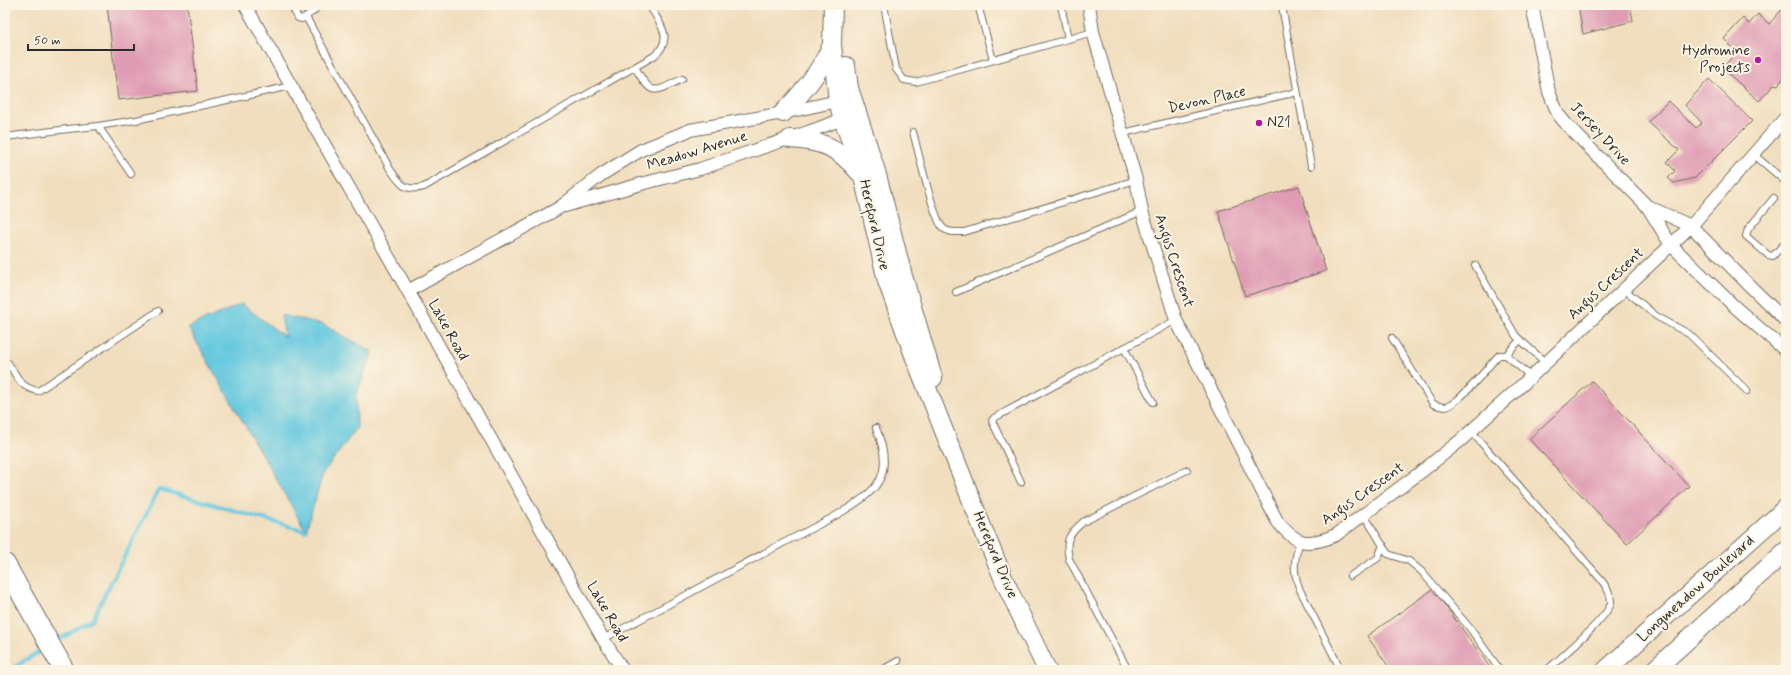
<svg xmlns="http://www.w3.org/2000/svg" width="1791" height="675" font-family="Mynerve,sans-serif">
<rect width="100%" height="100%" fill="#fcf5e5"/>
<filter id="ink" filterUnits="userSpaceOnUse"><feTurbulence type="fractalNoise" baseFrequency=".025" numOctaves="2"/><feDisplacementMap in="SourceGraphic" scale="8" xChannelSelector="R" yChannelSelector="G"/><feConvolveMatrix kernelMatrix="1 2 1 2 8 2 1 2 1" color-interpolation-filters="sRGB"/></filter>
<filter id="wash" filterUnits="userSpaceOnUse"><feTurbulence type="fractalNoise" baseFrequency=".012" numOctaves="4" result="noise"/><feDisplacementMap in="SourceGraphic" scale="16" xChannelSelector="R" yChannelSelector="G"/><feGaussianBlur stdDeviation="0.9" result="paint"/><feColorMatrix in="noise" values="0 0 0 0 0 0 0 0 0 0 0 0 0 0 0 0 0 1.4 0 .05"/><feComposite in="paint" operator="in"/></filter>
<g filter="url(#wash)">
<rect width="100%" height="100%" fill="#f1debe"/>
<polygon fill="#62c7df" stroke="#467985" points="242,304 285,337 281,315 322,324 373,352 356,395 357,428 323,473 306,531 188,327"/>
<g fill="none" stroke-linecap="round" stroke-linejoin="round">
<g stroke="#62c7df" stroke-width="4">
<polyline points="55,642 92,620 159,489 306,531"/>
<polyline points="9,670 46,648"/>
</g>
</g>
<g id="blocks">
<g fill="#df9cb4">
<polygon points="107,5 187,5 198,91 118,100"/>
<polygon points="1578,5 1630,5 1633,21 1583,34"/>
<polygon points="1786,5 1786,75 1778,85 1775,84 1759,101 1722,68 1737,52 1724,39 1743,18 1749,24 1758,14 1769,24"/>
<polygon points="1709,79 1752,121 1695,178 1674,183 1668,178 1675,171 1667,162 1679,150 1648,122 1668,101 1696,128 1702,123 1685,105"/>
<polygon points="1299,186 1326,271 1245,296 1218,211"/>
<polygon points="1592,381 1689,486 1627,544 1529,439"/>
<polygon points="1433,589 1492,670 1391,670 1367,636"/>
</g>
</g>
</g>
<g filter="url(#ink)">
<use href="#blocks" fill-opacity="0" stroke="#706a5e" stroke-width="1"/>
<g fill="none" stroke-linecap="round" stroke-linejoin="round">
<defs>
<g id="lane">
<polyline points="291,5 298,18 302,19 315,10 316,5"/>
<polyline points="884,5 896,69 904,80 916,82 1093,32"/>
<polyline points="978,5 993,60"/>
<polyline points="1061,5 1068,39"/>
<polyline points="1282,6 1311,166"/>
<path d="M306,17L390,169C401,184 404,192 424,187L654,56C675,39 660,24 649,5"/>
<path d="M635,67C652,97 653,93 682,79"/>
<path d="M913,132C918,150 933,218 943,228C948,233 957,232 964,232L1136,180"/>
<polyline points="1123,133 1297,92"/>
<polyline points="5,137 68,129 98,126"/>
<polyline points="1753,154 1786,182"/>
<polyline points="131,174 98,126 136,120 291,86"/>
<polyline points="1774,198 1748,229 1746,236 1768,255 1773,256 1786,242"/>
<polyline points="1475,265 1516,336 1546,363"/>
<polyline points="1624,289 1656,316 1689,334 1747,391"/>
<polyline points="956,292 1142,211"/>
<path d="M1392,338L1433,404C1437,405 1441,407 1445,407C1459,405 1488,366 1499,355H1506L1531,377"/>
<polyline points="1124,348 1153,402"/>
<polyline points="1506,355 1520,340"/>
<path d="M8,363C18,377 19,387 38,391L158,311"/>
<path d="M1471,431L1599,577C1605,585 1611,593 1611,602C1610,616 1559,659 1547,670"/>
<polyline points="1021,482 992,421 994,418 1176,320"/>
<polyline points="1364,515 1388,554 1409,561 1421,571 1469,627 1500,670"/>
<path d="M1300,541C1294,560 1292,570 1300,590L1341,670"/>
<polyline points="1350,576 1378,558 1383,545"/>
<path d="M603,639C664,607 724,575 785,542C810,529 863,505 877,484C889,468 883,445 876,428"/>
<polyline points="882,670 898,661"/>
<path d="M1128,670L1069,559C1065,540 1068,535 1083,522L1187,470"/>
</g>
<g id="street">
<polyline points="245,5 408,291 603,639 623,670"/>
<path d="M1089,5L1093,32L1136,180L1142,211L1176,320L1277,521C1296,545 1308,547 1336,535L1421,472L1461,440L1531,377L1691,226L1786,117"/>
<polyline points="1532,5 1549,92 1558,114 1567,125 1647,206 1671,245 1735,307 1786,351"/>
<polyline points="565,206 641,184 700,169 808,132 843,119"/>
<polyline points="1647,206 1691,226 1752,288 1786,321"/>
<polyline points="408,291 559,208 601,175 641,150 690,130 783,113 838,101"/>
</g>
<g id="secondary">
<polyline points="833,5 832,45 838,101 843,119 863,176 887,281 915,358 983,529 1004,580 1047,670"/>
<polyline points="846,66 849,88 876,171 903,276 933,378"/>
<path d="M783,113C803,92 820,72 832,45"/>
<path d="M790,139C824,141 837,147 860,173"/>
<polyline points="1606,670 1786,508"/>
<polyline points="1654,670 1786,551"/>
</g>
<polyline id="primary" points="5,564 64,670"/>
</defs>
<use href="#lane" stroke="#706a5e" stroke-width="8"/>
<use href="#street" stroke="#706a5e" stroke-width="14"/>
<use href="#secondary" stroke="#706a5e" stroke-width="20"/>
<use href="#primary" stroke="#706a5e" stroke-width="22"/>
<use href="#lane" stroke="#fff" stroke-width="6"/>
<use href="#street" stroke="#fff" stroke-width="12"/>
<use href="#secondary" stroke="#fff" stroke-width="18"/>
<use href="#primary" stroke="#fff" stroke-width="20"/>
</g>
</g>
<g fill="#b5179e" stroke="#fcf5e5" stroke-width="1.5">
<circle cx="1758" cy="60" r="4"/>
<circle cx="1259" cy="123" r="4"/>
</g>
<g text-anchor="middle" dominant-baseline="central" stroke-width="4" stroke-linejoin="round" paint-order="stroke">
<g font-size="15" fill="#2b2b2b" stroke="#fcf5e5" text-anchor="end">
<text x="1750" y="51">Hydromine<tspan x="1750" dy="17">Projects</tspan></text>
<text x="1267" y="123" text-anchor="start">N21</text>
</g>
<g font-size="15" fill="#2b2b2b" stroke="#fcf5e5">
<text transform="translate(1207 100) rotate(-13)">Devon Place</text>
<text transform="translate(1600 134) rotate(47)">Jersey Drive</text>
<text transform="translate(697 151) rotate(-17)">Meadow Avenue</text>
<text transform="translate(874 225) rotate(77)">Hereford Drive</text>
<text transform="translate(1174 261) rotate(72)">Angus Crescent</text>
<text transform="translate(1606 284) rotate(-43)">Angus Crescent</text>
<text transform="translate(448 330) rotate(61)">Lake Road</text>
<text transform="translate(1363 494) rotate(-35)">Angus Crescent</text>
<text transform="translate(995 555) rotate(67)">Hereford Drive</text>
<text transform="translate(1696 589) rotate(-42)">Longmeadow Boulevard</text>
<text transform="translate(607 612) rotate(60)">Lake Road</text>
</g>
</g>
<rect width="1791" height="675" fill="none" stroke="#fcf5e5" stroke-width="20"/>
<path d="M28 44v6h106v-6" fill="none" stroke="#2b2b2b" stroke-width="2"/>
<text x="34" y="44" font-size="12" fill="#2b2b2b" stroke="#fcf5e5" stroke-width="3" paint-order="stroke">50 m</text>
</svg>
